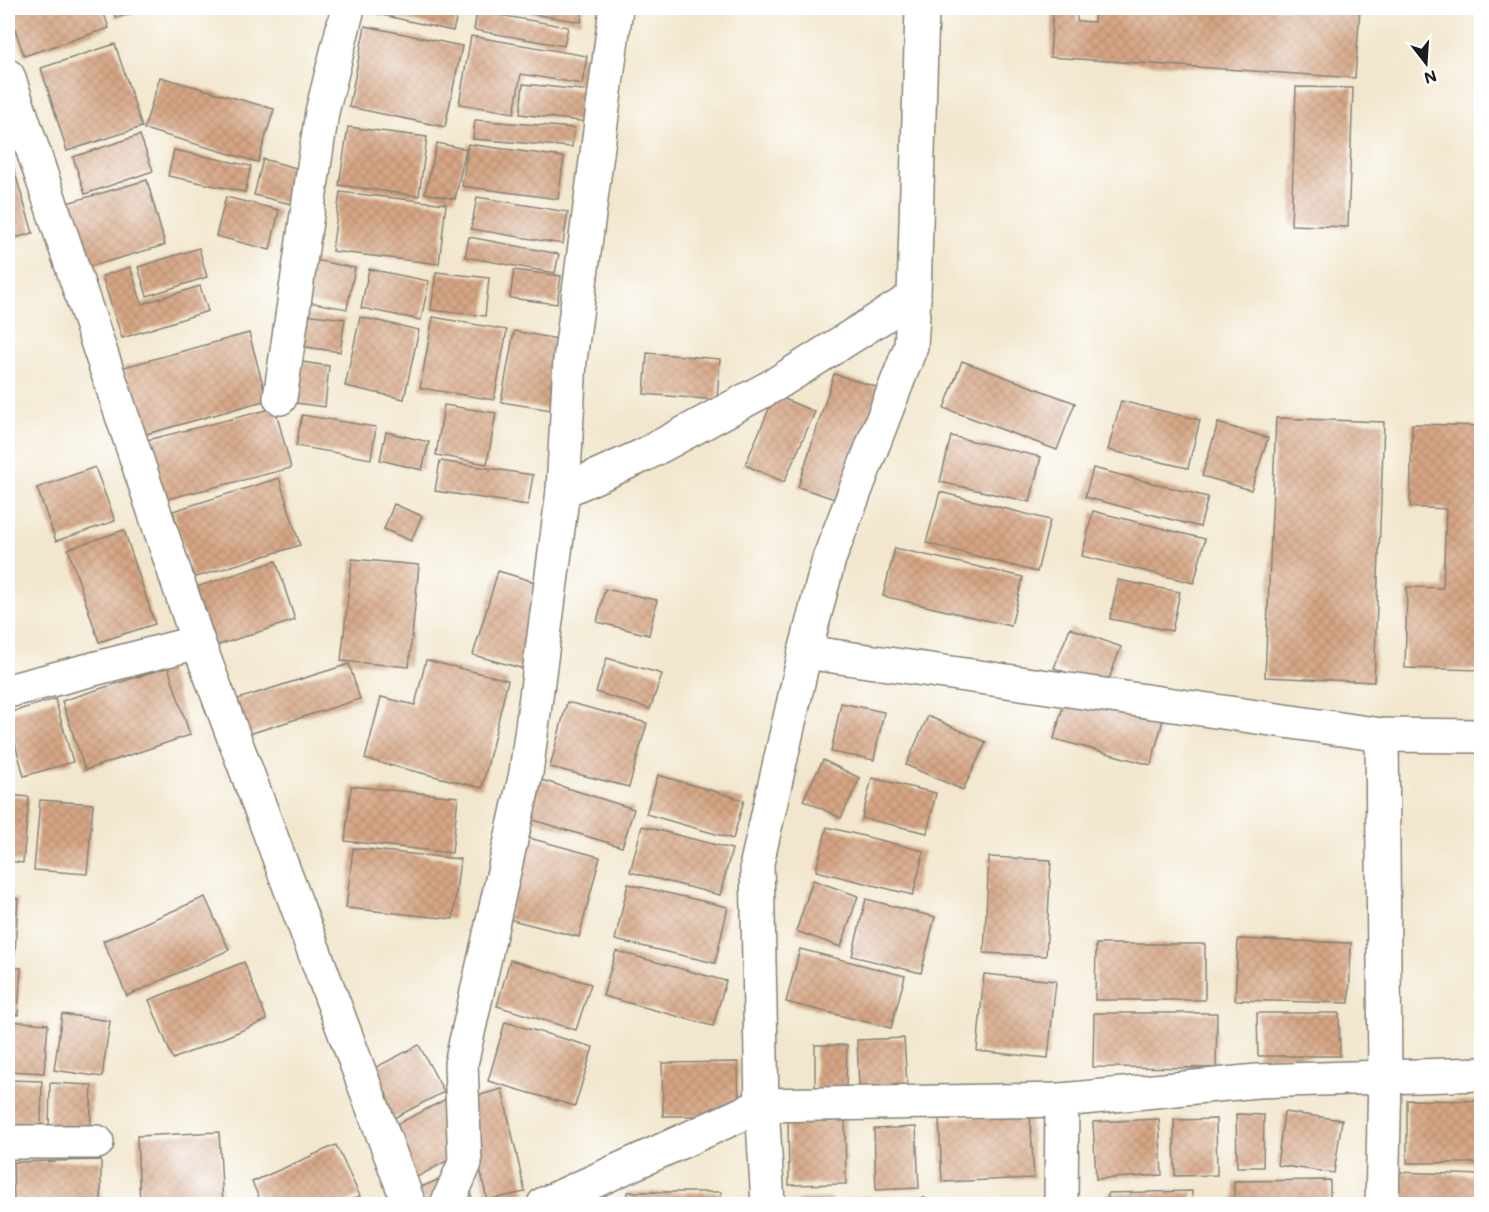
<svg xmlns="http://www.w3.org/2000/svg" width="1489" height="1212" font-family="Mali,sans-serif">
<defs>
<pattern id="building-cross-hatch" width="8" height="8" patternUnits="userSpaceOnUse" patternTransform="scale(1.5)"><rect width="8" height="8" fill="#d6a684"/><path d="M0 0l8 8M0 8l8-8" fill="none" stroke="#b78e71"/></pattern>
</defs>
<rect width="100%" height="100%" fill="#fff"/>
<filter id="ink" filterUnits="userSpaceOnUse"><feTurbulence type="fractalNoise" baseFrequency=".0167" numOctaves="2"/><feDisplacementMap in="SourceGraphic" scale="12" xChannelSelector="R" yChannelSelector="G"/><feConvolveMatrix kernelMatrix="1 2 1 2 8 2 1 2 1" color-interpolation-filters="sRGB"/></filter>
<filter id="wash" filterUnits="userSpaceOnUse"><feTurbulence type="fractalNoise" baseFrequency=".008" numOctaves="4" result="noise"/><feDisplacementMap in="SourceGraphic" scale="24" xChannelSelector="R" yChannelSelector="G"/><feGaussianBlur stdDeviation="1.35" result="paint"/><feColorMatrix in="noise" values="0 0 0 0 0 0 0 0 0 0 0 0 0 0 0 0 0 1.4 0 .05"/><feComposite in="paint" operator="in"/></filter>
<g filter="url(#wash)">
<rect width="100%" height="100%" fill="#f2e7ce"/>
<g id="blocks">
<g fill="url(#building-cross-hatch)">
<polygon points="8,8 102,8 109,28 24,56"/>
<polygon points="113,8 148,8 116,18"/>
<polygon points="370,8 459,8 453,31 369,12"/>
<polygon points="502,8 583,8 581,22 502,9"/>
<polygon points="1053,8 1077,8 1077,21 1094,22 1095,8 1360,8 1355,78 1050,57"/>
<polygon points="477,11 568,27 564,46 474,30"/>
<polygon points="365,26 462,46 445,127 349,107"/>
<polygon points="471,36 587,56 582,84 521,74 514,113 459,104"/>
<polygon points="115,44 142,127 67,151 41,68"/>
<polygon points="160,77 274,109 258,162 144,129"/>
<polygon points="523,84 592,91 588,122 520,114"/>
<polygon points="1296,87 1353,88 1348,227 1291,225"/>
<polygon points="475,120 574,128 572,147 473,139"/>
<polygon points="348,127 427,137 419,196 339,185"/>
<polygon points="140,135 153,171 85,194 73,157"/>
<polygon points="437,143 466,149 455,199 425,193"/>
<polygon points="468,144 564,157 558,199 462,186"/>
<polygon points="8,150 33,233 8,240"/>
<polygon points="174,150 251,166 245,192 168,176"/>
<polygon points="263,159 304,170 295,205 254,195"/>
<polygon points="147,180 165,245 85,268 67,203"/>
<polygon points="340,192 446,204 439,264 332,251"/>
<polygon points="226,197 279,210 270,250 216,236"/>
<polygon points="477,197 568,212 563,244 471,229"/>
<polygon points="469,237 559,254 555,273 465,257"/>
<polygon points="199,248 207,277 147,296 138,267"/>
<polygon points="310,259 355,268 347,309 302,301"/>
<polygon points="130,267 142,304 200,286 208,311 122,338 102,276"/>
<polygon points="369,269 429,281 421,320 361,308"/>
<polygon points="514,270 561,276 557,304 510,298"/>
<polygon points="436,272 489,278 485,316 431,310"/>
<polygon points="304,314 345,319 340,352 299,346"/>
<polygon points="360,317 419,330 404,399 345,386"/>
<polygon points="433,317 507,330 494,400 420,388"/>
<polygon points="514,331 563,340 551,410 501,402"/>
<polygon points="249,333 267,400 143,435 124,367"/>
<polygon points="647,353 720,359 717,400 644,394"/>
<polygon points="295,361 329,366 325,407 289,402"/>
<polygon points="962,361 1075,403 1057,450 944,408"/>
<polygon points="834,374 880,388 844,502 798,487"/>
<polygon points="775,395 815,412 784,482 745,465"/>
<polygon points="1121,401 1200,420 1188,468 1108,450"/>
<polygon points="444,405 496,413 487,464 436,455"/>
<polygon points="275,408 291,468 163,500 147,440"/>
<polygon points="302,415 376,427 371,459 296,446"/>
<polygon points="1276,418 1384,422 1374,682 1265,677"/>
<polygon points="1218,423 1268,438 1251,490 1202,476"/>
<polygon points="1412,424 1482,426 1482,670 1405,668 1407,587 1443,588 1446,509 1410,507"/>
<polygon points="386,432 429,442 422,470 380,460"/>
<polygon points="951,436 1041,457 1030,502 940,482"/>
<polygon points="440,461 533,475 528,505 435,491"/>
<polygon points="95,467 115,521 56,541 37,488"/>
<polygon points="1093,468 1208,497 1200,527 1085,497"/>
<polygon points="279,478 300,545 193,578 173,511"/>
<polygon points="940,492 1050,520 1037,572 926,543"/>
<polygon points="394,504 422,516 411,541 384,529"/>
<polygon points="1093,511 1205,539 1194,583 1082,556"/>
<polygon points="124,530 155,624 99,642 68,549"/>
<polygon points="895,548 1023,577 1011,626 883,596"/>
<polygon points="352,559 419,565 409,667 341,661"/>
<polygon points="276,561 295,620 194,653 175,594"/>
<polygon points="498,571 552,587 528,670 473,655"/>
<polygon points="1118,580 1180,592 1172,631 1110,619"/>
<polygon points="605,589 657,600 649,635 597,622"/>
<polygon points="1070,628 1121,647 1106,687 1054,668"/>
<polygon points="607,658 662,674 650,709 596,692"/>
<polygon points="426,660 508,680 482,788 365,759 381,697 415,705"/>
<polygon points="349,664 360,699 233,739 222,704"/>
<polygon points="168,667 190,735 85,770 62,701"/>
<polygon points="1066,695 1163,720 1151,765 1054,739"/>
<polygon points="55,699 73,762 24,776 8,719 8,713"/>
<polygon points="567,702 647,723 629,787 550,767"/>
<polygon points="841,703 884,712 874,760 831,752"/>
<polygon points="928,716 986,742 963,790 906,765"/>
<polygon points="8,760 12,774 8,776"/>
<polygon points="823,760 860,778 841,818 803,800"/>
<polygon points="658,775 744,800 733,839 646,814"/>
<polygon points="532,777 634,809 622,847 520,816"/>
<polygon points="872,778 936,793 927,833 862,818"/>
<polygon points="351,786 458,797 452,853 345,841"/>
<polygon points="8,795 29,797 23,863 8,861"/>
<polygon points="40,800 93,804 87,874 34,870"/>
<polygon points="642,826 732,849 720,895 630,872"/>
<polygon points="827,827 924,851 913,895 816,871"/>
<polygon points="529,838 600,857 579,937 508,919"/>
<polygon points="353,848 460,859 453,919 346,908"/>
<polygon points="989,857 1051,860 1046,956 984,953"/>
<polygon points="813,880 858,896 841,947 796,931"/>
<polygon points="628,884 728,907 715,963 615,940"/>
<polygon points="205,897 229,950 127,996 103,941"/>
<polygon points="8,898 18,899 15,953 8,952"/>
<polygon points="866,899 935,917 921,973 852,956"/>
<polygon points="1238,939 1351,943 1349,1003 1235,1000"/>
<polygon points="1096,944 1205,944 1205,1000 1095,1000"/>
<polygon points="800,949 905,976 891,1028 786,1002"/>
<polygon points="616,951 726,981 713,1026 603,996"/>
<polygon points="510,960 591,984 576,1030 497,1006"/>
<polygon points="244,962 267,1020 173,1059 149,1000"/>
<polygon points="8,967 21,968 18,1015 8,1014"/>
<polygon points="984,974 1056,981 1048,1058 977,1051"/>
<polygon points="1094,1013 1217,1013 1216,1068 1093,1067"/>
<polygon points="1257,1013 1339,1013 1340,1056 1258,1056"/>
<polygon points="62,1014 110,1021 102,1077 54,1070"/>
<polygon points="8,1021 48,1024 44,1073 8,1071"/>
<polygon points="505,1022 593,1047 575,1106 488,1081"/>
<polygon points="904,1038 907,1084 859,1087 857,1040"/>
<polygon points="419,1045 444,1092 375,1128 351,1080"/>
<polygon points="815,1045 847,1045 846,1090 815,1089"/>
<polygon points="738,1062 739,1116 663,1116 662,1063"/>
<polygon points="8,1080 42,1081 41,1128 8,1126"/>
<polygon points="50,1083 92,1085 90,1133 49,1131"/>
<polygon points="502,1089 525,1192 487,1200 465,1099"/>
<polygon points="446,1099 471,1148 406,1183 380,1133"/>
<polygon points="1407,1100 1482,1101 1482,1163 1407,1163"/>
<polygon points="1284,1112 1342,1120 1334,1173 1277,1165"/>
<polygon points="1030,1114 1034,1178 942,1182 939,1119"/>
<polygon points="1236,1114 1264,1115 1263,1167 1237,1167"/>
<polygon points="845,1118 846,1184 789,1185 788,1119"/>
<polygon points="1159,1119 1162,1175 1096,1179 1093,1122"/>
<polygon points="1216,1119 1217,1175 1175,1176 1174,1120"/>
<polygon points="916,1127 919,1188 876,1190 874,1129"/>
<polygon points="219,1132 223,1204 140,1204 137,1136"/>
<polygon points="336,1145 360,1196 340,1204 262,1204 252,1182"/>
<polygon points="101,1160 101,1204 14,1204 13,1162"/>
<polygon points="460,1170 475,1204 413,1204 408,1193"/>
<polygon points="1396,1172 1482,1175 1482,1204 1395,1204"/>
<polygon points="1330,1180 1330,1204 1234,1204 1234,1181"/>
<polygon points="1192,1191 1192,1204 1108,1204 1108,1193"/>
<rect x="627" y="1192" width="94" height="12"/>
<polygon points="833,1198 833,1204 797,1204 797,1200"/>
<polygon points="925,1198 925,1204 837,1204 837,1201"/>
</g>
</g>
</g>
<g filter="url(#ink)">
<use href="#blocks" fill-opacity="0" stroke="#878275" stroke-width="1.5"/>
<g fill="none" stroke-linecap="round" stroke-linejoin="round">
<defs>
<g id="street">
<polyline points="8,76 198,642 409,1204"/>
<polyline points="914,297 922,8"/>
<polyline points="280,398 322,112 348,8"/>
<polyline points="563,491 570,360 616,8"/>
<polyline points="805,652 1382,735 1482,736"/>
<polyline points="8,691 198,642"/>
<polyline points="8,1142 97,1142"/>
<polyline points="447,1204 465,1163 461,1064 526,773 563,491 642,456 774,385 914,297 911,346 829,559 805,652 757,863 762,1105 544,1204"/>
<polyline points="768,1204 762,1105 1062,1100"/>
<polyline points="1061,1204 1062,1100 1257,1081 1482,1074"/>
<polyline points="1382,1204 1385,1077 1382,735"/>
</g>
</defs>
<use href="#street" stroke="#878275" stroke-width="36"/>
<use href="#street" stroke="#fff" stroke-width="33"/>
</g>
</g>
<rect width="1489" height="1212" fill="none" stroke="#fff" stroke-width="30"/>
<g transform="translate(1426 63) rotate(163)" stroke="#ffffff" stroke-width="4.5" paint-order="stroke">
<path d="M0-4.5L10 22L0 15L-10 22Z" fill="#1c1c1c"/>
<text y="-9" font-size="16" font-weight="bold" text-anchor="middle" fill="#1c1c1c">N</text>
</g>
</svg>
